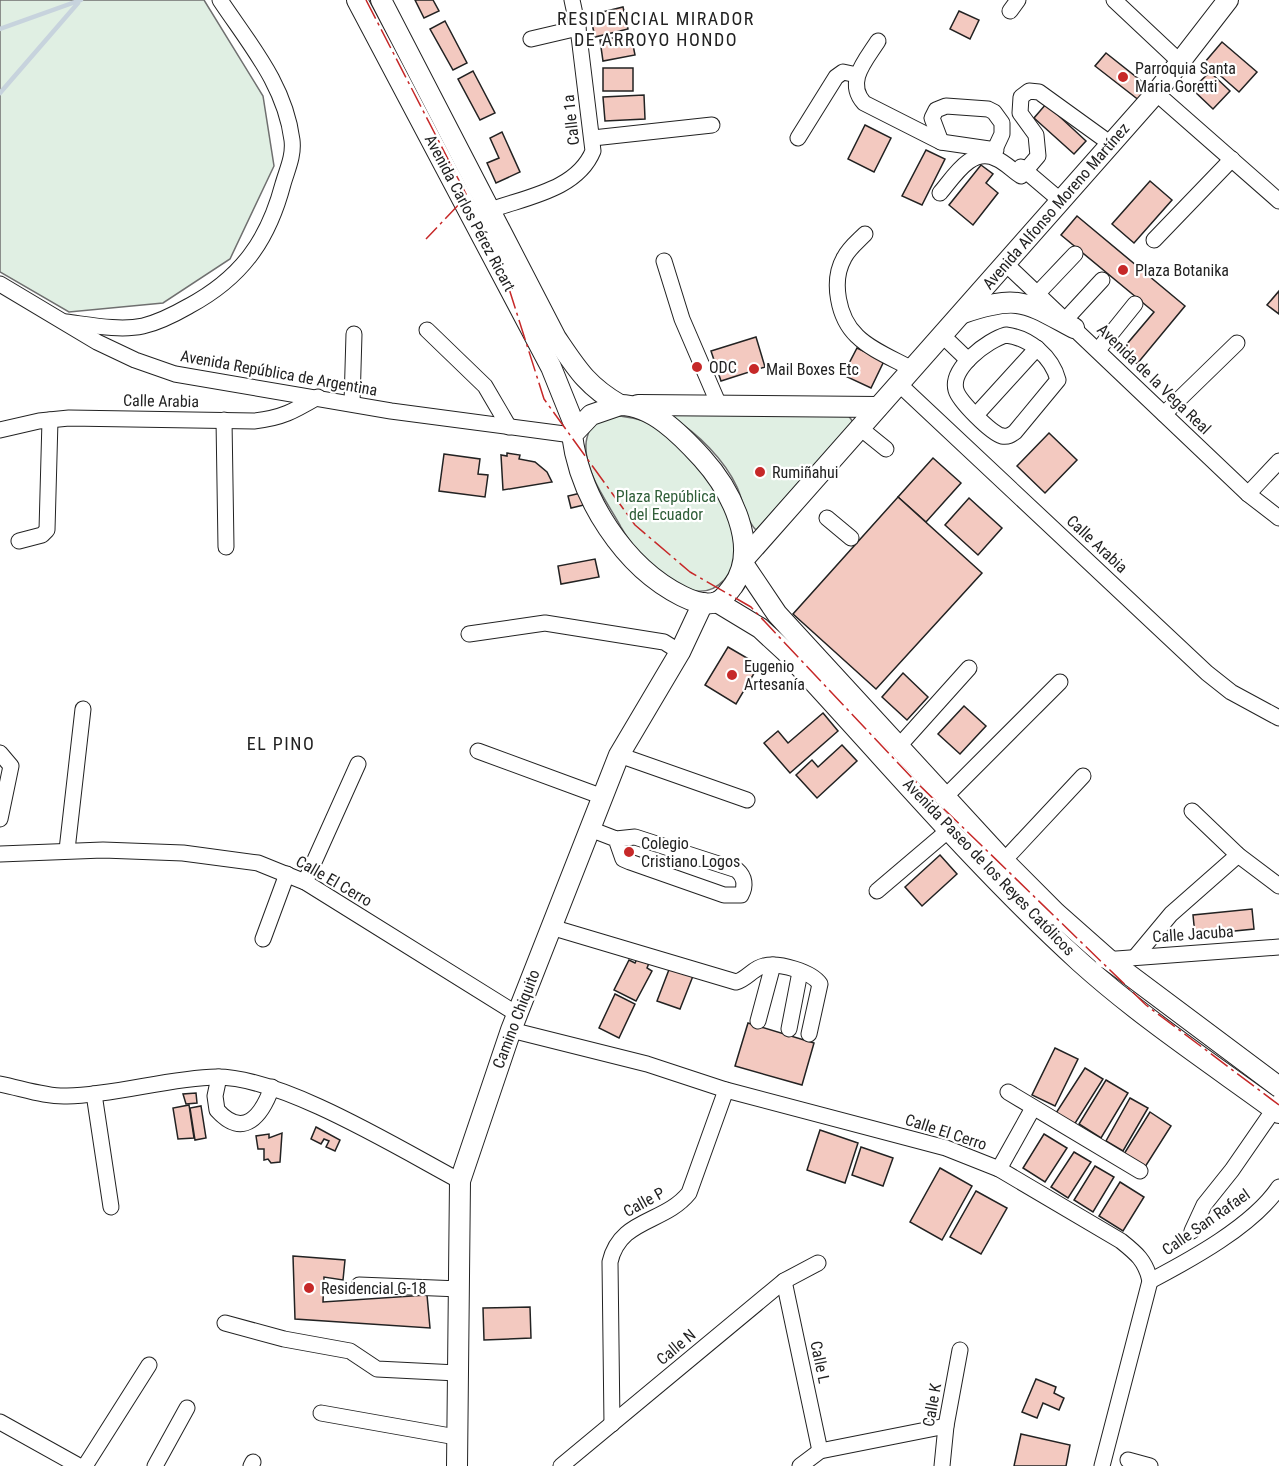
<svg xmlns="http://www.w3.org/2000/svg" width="1279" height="1466" font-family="'Roboto Condensed',sans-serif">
<rect width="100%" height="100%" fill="#fff"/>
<g fill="#e0efe3" stroke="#6f6f6f" stroke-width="1.5">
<polygon points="0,0 204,0 263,96 274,166 230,259 163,303 69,312 0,272"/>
<path d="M672,413L848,415L853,422L756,530C746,520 743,500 737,487C724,459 698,434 673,418Z"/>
<path d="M620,416C635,418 650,421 663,429C690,447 741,518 737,551C736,562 732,572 724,580C691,616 637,555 621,527C608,503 584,472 586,444C586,438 589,432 591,426L607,417Z"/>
</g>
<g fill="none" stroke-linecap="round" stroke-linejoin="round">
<g stroke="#c7d3dd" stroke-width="4.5">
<polyline points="0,29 81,0"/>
<polyline points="0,93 78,3"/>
</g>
</g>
<g fill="#f3c9c0" stroke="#222" stroke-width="1.5">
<polygon points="415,0 433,0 439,11 424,18"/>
<polygon points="623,7 628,29 595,37 590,15"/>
<polygon points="959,11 979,20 970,39 950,29"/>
<polygon points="445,21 467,63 453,70 430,29"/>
<polygon points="631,35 635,55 603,61 600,40"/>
<polygon points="1222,42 1257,72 1239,92 1205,62"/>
<polygon points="1106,53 1150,88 1140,101 1095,66"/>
<rect x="603" y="68" width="30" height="23"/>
<polygon points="473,71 495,113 480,120 458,79"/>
<polygon points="1210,72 1230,91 1213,109 1192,89"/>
<polygon points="644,95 645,119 605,121 603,97"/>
<polygon points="1046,104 1086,141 1074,154 1034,118"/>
<polygon points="865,125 891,138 874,172 848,159"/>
<polygon points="502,132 520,172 496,183 487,163 499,158 490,138"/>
<polygon points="926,150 945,159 922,205 902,196"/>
<polygon points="981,165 993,174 986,183 998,193 973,225 949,205"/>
<polygon points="1150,181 1172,200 1134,243 1112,224"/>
<polygon points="1077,216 1185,306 1137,364 1121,351 1154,312 1061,235"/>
<polygon points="1279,291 1279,314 1267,305"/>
<polygon points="756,337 765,367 721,381 711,351"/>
<polygon points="857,348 884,361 871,388 843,375"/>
<polygon points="1049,433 1077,460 1045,493 1017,466"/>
<polygon points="507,453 520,455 519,459 535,462 547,472 552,482 503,490 501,455 507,456"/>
<polygon points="444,454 480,459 478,474 488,475 485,497 439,491"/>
<polygon points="933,458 961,483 926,522 898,497"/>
<polygon points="581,493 584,505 571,508 568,496"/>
<polygon points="898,497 982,573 876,689 793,614"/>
<polygon points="969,498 1002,528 978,555 945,525"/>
<polygon points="595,559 599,577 561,584 558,566"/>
<polygon points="728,647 759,665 736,704 705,685"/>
<polygon points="903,673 928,697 907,720 882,697"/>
<polygon points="964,706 986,726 960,754 938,734"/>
<polygon points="823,713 838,731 790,773 764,743 778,731 788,743"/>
<polygon points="842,745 857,761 817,798 796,775 812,760 818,767"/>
<polygon points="940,855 957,874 922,906 905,887"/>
<polygon points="1252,909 1254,929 1195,935 1193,915"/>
<polygon points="638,957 649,963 647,968 652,971 636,1001 614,990 629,960 635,963"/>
<polygon points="670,967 693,976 680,1009 657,1001"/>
<polygon points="615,994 635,1004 619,1038 599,1028"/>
<polygon points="748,1023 814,1043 802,1085 735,1066"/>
<polygon points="1055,1048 1078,1059 1055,1106 1032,1095"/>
<polygon points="1085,1068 1103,1079 1074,1125 1056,1113"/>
<polygon points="1106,1080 1128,1093 1101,1138 1079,1124"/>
<polygon points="196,1093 197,1103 186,1104 183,1094"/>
<polygon points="1130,1098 1148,1108 1123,1151 1106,1141"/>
<polygon points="189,1105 194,1138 178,1139 173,1108"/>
<polygon points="201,1106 206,1138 195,1140 190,1108"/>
<polygon points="1150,1112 1171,1126 1145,1167 1124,1154"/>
<polygon points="316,1127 340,1140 335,1151 326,1147 329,1141 324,1139 321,1144 311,1139"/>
<polygon points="820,1130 858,1143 845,1183 807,1170"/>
<polygon points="282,1133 280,1162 271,1163 268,1159 264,1160 264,1149 258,1149 256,1136 269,1134 269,1138"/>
<polygon points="1044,1134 1067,1148 1045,1182 1023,1168"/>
<polygon points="861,1147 893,1158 883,1186 852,1175"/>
<polygon points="1074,1152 1091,1162 1068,1198 1051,1187"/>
<polygon points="1095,1166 1114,1177 1093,1212 1074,1200"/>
<polygon points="940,1168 972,1186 942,1240 910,1222"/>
<polygon points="1120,1182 1144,1197 1123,1231 1099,1216"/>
<polygon points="976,1191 1007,1208 981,1254 950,1237"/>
<polygon points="293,1256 345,1260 343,1280 324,1277 323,1302 427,1295 430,1328 295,1319"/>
<polygon points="530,1307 531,1338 484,1340 483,1308"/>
<polygon points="1036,1379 1056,1387 1054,1393 1064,1398 1059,1410 1043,1403 1037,1418 1022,1412"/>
<polygon points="1021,1434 1070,1445 1066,1466 1014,1466"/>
</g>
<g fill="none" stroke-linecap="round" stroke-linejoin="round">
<defs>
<g id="minor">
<polyline points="1114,0 1180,62"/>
<polyline points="1010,11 1018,0"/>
<polyline points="531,39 578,28"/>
<path d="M878,41C866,60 845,82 864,103L941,142L996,150"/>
<polyline points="1156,93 1279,201"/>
<polyline points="593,138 712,125"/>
<polyline points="798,138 836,77 843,72 857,75"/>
<polyline points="941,142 932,118 936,110 946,106 988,109 994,112 1002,123 1002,134 995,149"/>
<polyline points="1021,167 1061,201"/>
<path d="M940,193C953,178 972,145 997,159C1006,163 1013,171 1021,176L1038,156L1036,135L1020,113L1021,97L1029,91L1039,92L1111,144"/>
<path d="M491,210C526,197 577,190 593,151L578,28L572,0"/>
<path d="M865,234C857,242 849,248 844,258C831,281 838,318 857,336C871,350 894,359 912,369"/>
<polyline points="1154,240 1232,159"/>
<polyline points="664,261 682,319 719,405"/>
<polyline points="1006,264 1248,494 1279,518"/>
<polyline points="0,284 97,342 135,360 175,374 391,411 572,435"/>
<polyline points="1038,293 1075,254"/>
<polyline points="1066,319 1102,280"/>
<path d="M66,322C90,325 120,331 143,326C160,322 175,314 189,306C241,278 268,241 283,184C287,170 294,156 292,140C285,85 250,45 220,0"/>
<polyline points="427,330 485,386 509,427"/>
<polyline points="942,335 968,360"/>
<path d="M1006,335C1030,338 1052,357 1058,380L1015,432C1011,435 1008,437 1002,436C991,433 959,401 956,390C950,368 988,340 1006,335Z"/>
<polyline points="1098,350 1135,304"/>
<polyline points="899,384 1207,673 1231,692 1279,718"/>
<polyline points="352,403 354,334"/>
<polyline points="1164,414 1237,343"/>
<polyline points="976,415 1037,348"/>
<polyline points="224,420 226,547"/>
<polyline points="860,428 886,449"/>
<path d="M0,430L39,421L69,418L254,421C282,418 294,411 318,397"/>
<polyline points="1248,494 1279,461"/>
<polyline points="827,518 851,538"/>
<polyline points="19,541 42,535 47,530 50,420"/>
<polyline points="469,634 545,623 664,642 680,652"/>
<polyline points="899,746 969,668"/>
<polyline points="478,751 603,797"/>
<polyline points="0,753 11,766 0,819"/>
<polyline points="619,755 747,800"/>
<polyline points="945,797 1060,682"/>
<polyline points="1192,811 1238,855 1279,886"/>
<path d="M590,829L616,839L635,837L737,870C745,877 746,886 741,895H724L630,862L623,859L616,839"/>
<polyline points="67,850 83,709"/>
<polyline points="0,854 103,850 183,853 258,863 305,882 517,1014"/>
<polyline points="997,868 1083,776"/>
<polyline points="305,882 358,764"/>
<polyline points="877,891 950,829"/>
<path d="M551,927L736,982C747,979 753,968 764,966C779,962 812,972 820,984L809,1034"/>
<polyline points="263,939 287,874"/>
<polyline points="1136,956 1171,914 1238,855"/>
<polyline points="1103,960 1279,947"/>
<polyline points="758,1021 773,965"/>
<polyline points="789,1029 800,972"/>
<path d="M511,1030L647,1064L726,1090L946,1148L999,1169L1121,1241C1136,1253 1146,1261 1150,1281L1102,1466"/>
<path d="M219,1077L215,1096L217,1110C244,1140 262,1115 272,1087"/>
<path d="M0,1084C21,1088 46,1097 67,1096C118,1095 167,1078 217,1077C283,1077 400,1149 460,1181"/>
<polyline points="1008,1092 1140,1171"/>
<polyline points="94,1094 111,1207"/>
<polyline points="999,1169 1033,1108"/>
<polyline points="1192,1231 1204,1205 1232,1170 1279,1102"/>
<polyline points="784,1281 820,1451"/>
<path d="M1150,1281C1190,1260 1253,1226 1279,1187"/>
<polyline points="359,1285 460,1289"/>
<polyline points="225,1323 284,1339 350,1351 377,1369 457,1373"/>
<polyline points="321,1413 456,1437"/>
<polyline points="0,1422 79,1466"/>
<path d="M612,1424L610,1262C620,1218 664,1224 689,1193L726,1090"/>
<polyline points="1128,1460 1150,1466"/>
<polyline points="85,1466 149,1365"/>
<polyline points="155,1466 187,1408"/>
<polyline points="251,1466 253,1462"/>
<polyline points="561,1466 784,1281 818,1263"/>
<polyline points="800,1466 820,1451 946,1426"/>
<polyline points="942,1466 946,1426 960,1350"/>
</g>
<g id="major">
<polyline points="357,0 551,367 576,429"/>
<path d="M381,0L556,338C577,369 587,386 620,405"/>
<path d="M963,313C1019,294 1025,302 1074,328"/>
<path d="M620,405C652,405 681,435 702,458C730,489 761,547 733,586C729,591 724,599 717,602C706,606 692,601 682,596C624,567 580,498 572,435L591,415Z"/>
<polyline points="638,405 878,407"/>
<polyline points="745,558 1156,93 1228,0"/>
<polyline points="744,565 777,614 1004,861 1056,913 1108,959 1279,1087"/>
<path d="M717,602L760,628L786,652C883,756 975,866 1080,962C1141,1017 1212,1064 1279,1113"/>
<polyline points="457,1466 460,1181 511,1030 619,755 680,652 703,603"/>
</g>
</defs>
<use href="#minor" stroke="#222" stroke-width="17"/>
<use href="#major" stroke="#222" stroke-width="22"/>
<use href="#minor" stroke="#fff" stroke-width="15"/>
<use href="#major" stroke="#fff" stroke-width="20"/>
<g stroke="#c62828" stroke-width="1.5" stroke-dasharray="21 4.5 3 4.5" stroke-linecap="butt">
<polyline points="366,0 467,196 426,239"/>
<polyline points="499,257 544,399 635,525 690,572 751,607 913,779 1146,1005 1279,1105"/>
</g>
</g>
<g fill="#c62828" stroke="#fff" stroke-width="2">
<circle cx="1123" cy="77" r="6"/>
<circle cx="1123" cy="270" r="6"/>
<circle cx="697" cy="367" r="6"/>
<circle cx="754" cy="369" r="6"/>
<circle cx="760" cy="472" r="6"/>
<circle cx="732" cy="675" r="6"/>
<circle cx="629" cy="852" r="6"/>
<circle cx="309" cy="1288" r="6"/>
</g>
<g text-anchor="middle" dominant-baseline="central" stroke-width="4.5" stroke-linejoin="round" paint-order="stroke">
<g font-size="16" fill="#222" stroke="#fff" text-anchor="start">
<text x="1135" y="68">Parroquia Santa<tspan x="1135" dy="18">Maria Goretti</tspan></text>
<text x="1135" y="270">Plaza Botanika</text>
<text x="709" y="367">ODC</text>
<text x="766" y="369">Mail Boxes Etc</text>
<text x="772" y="472">Rumiñahui</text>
<text x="744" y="666">Eugenio<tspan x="744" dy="18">Artesanía</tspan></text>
<text x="641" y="843">Colegio<tspan x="641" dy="18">Cristiano Logos</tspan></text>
<text x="321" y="1288">Residencial G-18</text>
</g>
<g font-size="16" fill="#222" stroke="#fff">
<text transform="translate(571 120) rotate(-96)">Calle 1a</text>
<text transform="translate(1056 206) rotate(-49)">Avenida Alfonso Moreno Martínez</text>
<text transform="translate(470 213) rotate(62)">Avenida Carlos Pérez Ricart</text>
<text transform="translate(279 373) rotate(10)">Avenida República de Argentina</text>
<text transform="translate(1154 379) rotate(44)">Avenida de la Vega Real</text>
<text transform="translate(161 401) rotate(1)">Calle Arabia</text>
<text transform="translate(1097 544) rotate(43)">Calle Arabia</text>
<text transform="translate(989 867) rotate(46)">Avenida Paseo de los Reyes Católicos</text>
<text transform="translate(334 881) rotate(30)">Calle El Cerro</text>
<text transform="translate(1193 934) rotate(-4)">Calle Jacuba</text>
<text transform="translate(516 1019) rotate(-69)">Camino Chiquito</text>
<text transform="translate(946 1132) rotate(18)">Calle El Cerro</text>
<text transform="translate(644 1202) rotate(-29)">Calle P</text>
<text transform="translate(1206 1222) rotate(-35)">Calle San Rafael</text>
<text transform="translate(676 1347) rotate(-40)">Calle N</text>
<text transform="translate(820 1362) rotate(78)">Calle L</text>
<text transform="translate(932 1405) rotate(-80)">Calle K</text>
</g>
<g font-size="16" fill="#2f5e38" stroke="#fff">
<text x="666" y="496">Plaza República<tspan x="666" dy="18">del Ecuador</tspan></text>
</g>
<g font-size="18" letter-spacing="1.5" fill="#222" stroke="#fff">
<text x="656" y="18">RESIDENCIAL MIRADOR<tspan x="656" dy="21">DE ARROYO HONDO</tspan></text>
<text x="281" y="743">EL PINO</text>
</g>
</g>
</svg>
